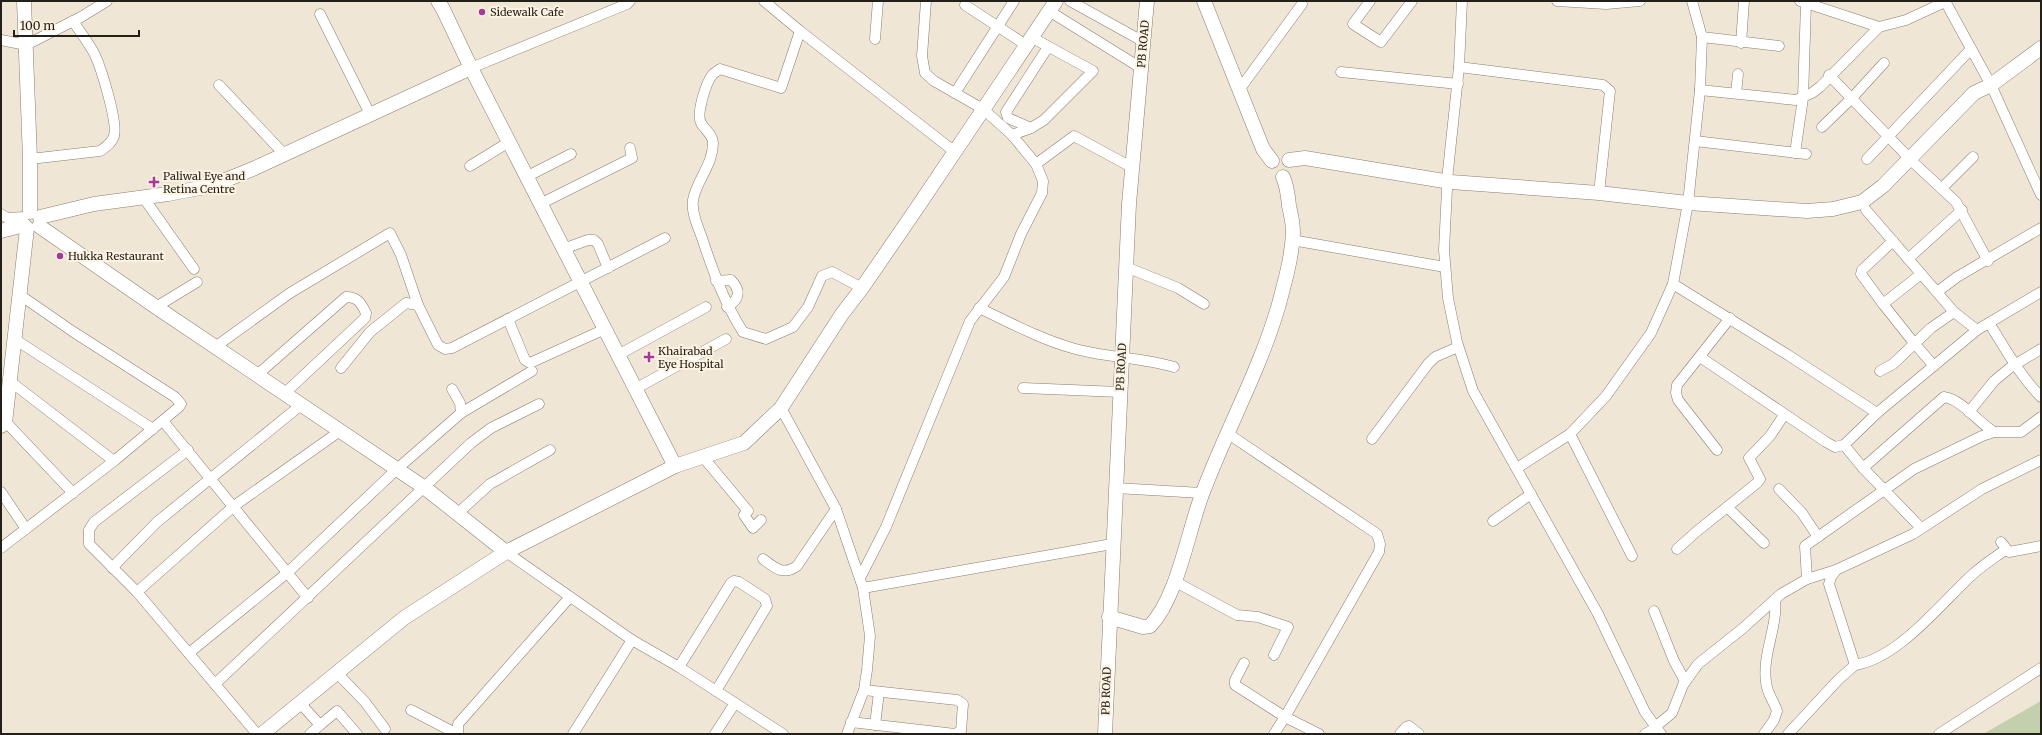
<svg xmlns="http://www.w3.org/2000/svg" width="2042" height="735" font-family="Merriweather,serif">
<rect width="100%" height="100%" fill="#f0e6d5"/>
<polygon fill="#c4cfae" points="2041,701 2041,734 1983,734"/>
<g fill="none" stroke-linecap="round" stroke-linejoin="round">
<defs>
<g id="street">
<polyline points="764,1 800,31"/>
<polyline points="1070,1 1144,42"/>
<polyline points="1370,1 1353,24 1381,42 1412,1"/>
<polyline points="1557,1 1606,4 1640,1"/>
<polyline points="1800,1 1879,27 1906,20 1945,2"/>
<polyline points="1945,1 1991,85 2041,195"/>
<polyline points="965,5 1026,45"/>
<polyline points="1049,11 1141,68"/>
<polyline points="320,14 370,114"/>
<polyline points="1702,37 1779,46"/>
<polyline points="875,39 878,1"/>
<polyline points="1,40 26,45 81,17 107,1"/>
<polyline points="1741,43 1744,1"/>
<polyline points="1459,67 1603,85 1610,91 1599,193"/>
<polyline points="471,68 627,4 630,1"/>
<polyline points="1341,72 1458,84"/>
<polyline points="1829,75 1910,159"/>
<polyline points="219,85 284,154"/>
<polyline points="1239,90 1302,4"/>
<polyline points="1700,90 1796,100 1812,93 1820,87 1879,27"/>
<polyline points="955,93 1014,1"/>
<polyline points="1736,93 1738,74"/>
<polyline points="1822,127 1852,98 1884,63"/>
<polyline points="1031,128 1008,118 1006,112 1048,47"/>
<polyline points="1012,135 1031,128 1044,120 1093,71 1031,37"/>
<polyline points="1695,141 1806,154"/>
<polyline points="1795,153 1803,98 1806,3"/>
<path d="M30,159L100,151C106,147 112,143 114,136C118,122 101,68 95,55C89,43 80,32 73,21"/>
<polyline points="1867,159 1971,49"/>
<polyline points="1036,164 1074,136 1133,168"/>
<polyline points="1915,164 1956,202 1988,261"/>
<polyline points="470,166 509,142"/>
<polyline points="526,177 571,154"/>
<polyline points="1447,180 1459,67 1462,1"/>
<polyline points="1942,188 1973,157"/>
<polyline points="1447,189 1444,250 1448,298 1457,342 1473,391 1598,614 1645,712 1661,734"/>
<polyline points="143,197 194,269"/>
<polyline points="540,204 632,158 630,148"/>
<polyline points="1866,210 1954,312 1977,330"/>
<polyline points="1,214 7,218 24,217"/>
<polyline points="1292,240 1445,267"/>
<polyline points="563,249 588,240 594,240 598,244 608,268"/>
<polyline points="1908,259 1962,210"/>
<polyline points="1126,267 1178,288 1204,304"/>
<polyline points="1921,274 1883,304 1914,343 1934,366"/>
<path d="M716,281L731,280C741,290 740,300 727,307"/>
<polyline points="1673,284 1788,355 1877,413"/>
<path d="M862,288L832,272L822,276L808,307L793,327L766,339L743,332C724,302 713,271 702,238C698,227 691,212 693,200C697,179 713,165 713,143C713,135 705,130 701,123C696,114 706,82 713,74C715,72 718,71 720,69L781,88L800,31L955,152"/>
<polyline points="1937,292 1957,277 2041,228"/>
<polyline points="1883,304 1861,274 1862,270 1893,241"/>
<polyline points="156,307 197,282"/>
<path d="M979,308C1009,322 1040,339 1072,348C1105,358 1141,357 1174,367"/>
<polyline points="508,319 525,360 530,363 605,329"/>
<path d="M1989,323C2005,348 2020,376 2041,397"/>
<polyline points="16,340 153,429"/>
<polyline points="215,347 290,293 390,233 401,255 418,305"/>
<polyline points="618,355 706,307"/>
<polyline points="1700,357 1826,442 1835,447 1844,445 1877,413 1977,330 2041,292"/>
<polyline points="341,368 370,332 406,303 418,305 438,345 445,349 452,348 665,238"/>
<polyline points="1880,371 1893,364 1931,328 1954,312"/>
<path d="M257,375L346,297C358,297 361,303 366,313L365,318L284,394"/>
<polyline points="11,382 114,461"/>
<polyline points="1023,388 1120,392"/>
<polyline points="635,389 726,339"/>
<polyline points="781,408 836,509 863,588 870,636 867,670 864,690 847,734"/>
<polyline points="1969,412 1994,381 2011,367 2041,349"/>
<polyline points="461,413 532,371"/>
<polyline points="2,418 73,493"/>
<polyline points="163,421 308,598"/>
<polyline points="1227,433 1377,534 1380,544 1379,552 1285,717 1319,734"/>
<polyline points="1570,434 1632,556"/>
<polyline points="1372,439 1428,364 1435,357 1458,347"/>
<polyline points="1844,445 1863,468 1921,528"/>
<polyline points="188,450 94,522 89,530 89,544 137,592 257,734"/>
<polyline points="1717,450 1678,400 1676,393 1677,385 1730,318"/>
<polyline points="703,457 748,511 744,515 753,528 761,520"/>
<polyline points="1517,468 1570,434 1606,396 1651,333 1673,284 1688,203 1700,90 1702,37 1692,1"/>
<path d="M1863,468L1944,397C1961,399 1979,423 1994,432"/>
<polyline points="1115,488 1202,493"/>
<polyline points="1779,489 1802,513 1818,537"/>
<polyline points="1,492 26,529"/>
<polyline points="1727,507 1764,543"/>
<polyline points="457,514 490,484 550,450"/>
<polyline points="1493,521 1531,494"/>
<polyline points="2001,542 2009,552 2041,546"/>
<polyline points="1,548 114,461 179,407 181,404 175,397 72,331 20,295"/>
<polyline points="1677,549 1696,532 1757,483 1760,479 1749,458 1770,436 1784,415"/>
<polyline points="506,552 632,640 679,667 783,734"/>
<path d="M763,559C775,568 783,576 797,566L836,509"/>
<polyline points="112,568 157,522 301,405"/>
<polyline points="860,578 886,527 970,321 1004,277 1021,234 1042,193 1043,181 1036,164 1012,135 983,109 934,81 925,73 922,56 926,1"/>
<polyline points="1807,579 1836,570"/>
<polyline points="1174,581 1237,615 1258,617 1288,627 1274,655"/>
<polyline points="863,588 1112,544"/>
<polyline points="137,592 234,506 340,431"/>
<polyline points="1654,611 1674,661 1685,681"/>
<polyline points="189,653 287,573 397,469 461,413 460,403 452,389"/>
<polyline points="1244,663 1235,680 1235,685 1285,717 1274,734"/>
<path d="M1855,665C1899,658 1941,603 1973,574C1983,565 1994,558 2005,550"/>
<polyline points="679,667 731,583 734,581 739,582 765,599 767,606 716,691"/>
<polyline points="337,673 365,702 385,729"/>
<polyline points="215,684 471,443 491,428 539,404"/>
<polyline points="300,703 320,725 337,711 357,734"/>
<polyline points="411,710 457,734"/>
<polyline points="851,722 955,734 961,731 963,704 957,700 864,690"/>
<polyline points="875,725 879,692"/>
<polyline points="1655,727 1672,713 1683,685 1698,664 1742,629 1781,594 1807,579 1805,546 1914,469 1982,436 1994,432 2021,432 2041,417"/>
<polyline points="310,734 320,725"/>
<polyline points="458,734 458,724 570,597"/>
<polyline points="573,734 632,640"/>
<polyline points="715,734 735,703"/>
<polyline points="1400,734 1406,727 1409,726 1419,734"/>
<polyline points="1645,734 1656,728"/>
<path d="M1764,734L1774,720L1777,711C1774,701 1767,694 1766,682C1762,654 1778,627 1775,599"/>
<polyline points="1788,734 1838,680 1855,665 1829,584 1831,577 1836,570 1913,534 1982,489 2041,460"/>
<polyline points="1939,734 2041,668"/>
</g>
<g id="secondary">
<polyline points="24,1 30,159 30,212"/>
<polyline points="438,1 443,9 471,68 675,466"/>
<polyline points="1204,1 1263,149 1272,161"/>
<polyline points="1289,160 1305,158 1444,181"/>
<polyline points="1451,182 1599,193 1688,203 1807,211 1833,209 1862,202 1883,186 1974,93 1991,85 2041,48"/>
<polyline points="40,217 94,204 168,194 211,186 255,168 471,68"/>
<polyline points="39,226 156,307 425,488 506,552"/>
<polyline points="1,231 24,225"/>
<polyline points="1,426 5,423 27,228"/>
<path d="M1109,617L1143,627L1150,626C1178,597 1188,530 1203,492C1227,428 1260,370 1279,304C1285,281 1292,257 1293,233C1293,224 1291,214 1289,206C1288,195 1287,186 1283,177"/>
<polyline points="262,734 404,618 506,552 675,466 744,443 781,408 842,314 862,288 919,205 1056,1"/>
<polyline points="1105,734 1129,204 1147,1"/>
</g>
</defs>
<use href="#street" stroke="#887e6f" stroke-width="11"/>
<use href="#secondary" stroke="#887e6f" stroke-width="15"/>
<use href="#street" stroke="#fff" stroke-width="10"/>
<use href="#secondary" stroke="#fff" stroke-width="14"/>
</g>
<g fill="#a53999" stroke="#fdf3e2" stroke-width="1.5">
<circle cx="482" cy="12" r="4"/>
<path d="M152 176h4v4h4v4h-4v4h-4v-4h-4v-4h4z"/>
<circle cx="60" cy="256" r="4"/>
<path d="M647 351h4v4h4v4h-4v4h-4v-4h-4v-4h4z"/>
</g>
<g text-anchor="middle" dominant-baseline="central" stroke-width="4" stroke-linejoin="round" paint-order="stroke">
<g font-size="11" fill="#231f19" stroke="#fdf3e2" text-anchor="start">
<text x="490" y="12">Sidewalk Cafe</text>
<text x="163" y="176">Paliwal Eye and<tspan x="163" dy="13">Retina Centre</tspan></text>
<text x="68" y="256">Hukka Restaurant</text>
<text x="658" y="351">Khairabad<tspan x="658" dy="13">Eye Hospital</tspan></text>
</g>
<g font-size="11" fill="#231f19" stroke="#fdf3e2">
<text transform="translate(1143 44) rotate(-85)">PB ROAD</text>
<text transform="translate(1121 367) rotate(-87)">PB ROAD</text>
<text transform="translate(1106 691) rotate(-88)">PB ROAD</text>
</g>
</g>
<rect width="2042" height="735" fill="none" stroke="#231f19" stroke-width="4"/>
<path d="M14 30v6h125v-6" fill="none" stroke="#231f19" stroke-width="2"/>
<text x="20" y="30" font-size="12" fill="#231f19" stroke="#fdf3e2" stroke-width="3" paint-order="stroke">100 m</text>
</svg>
